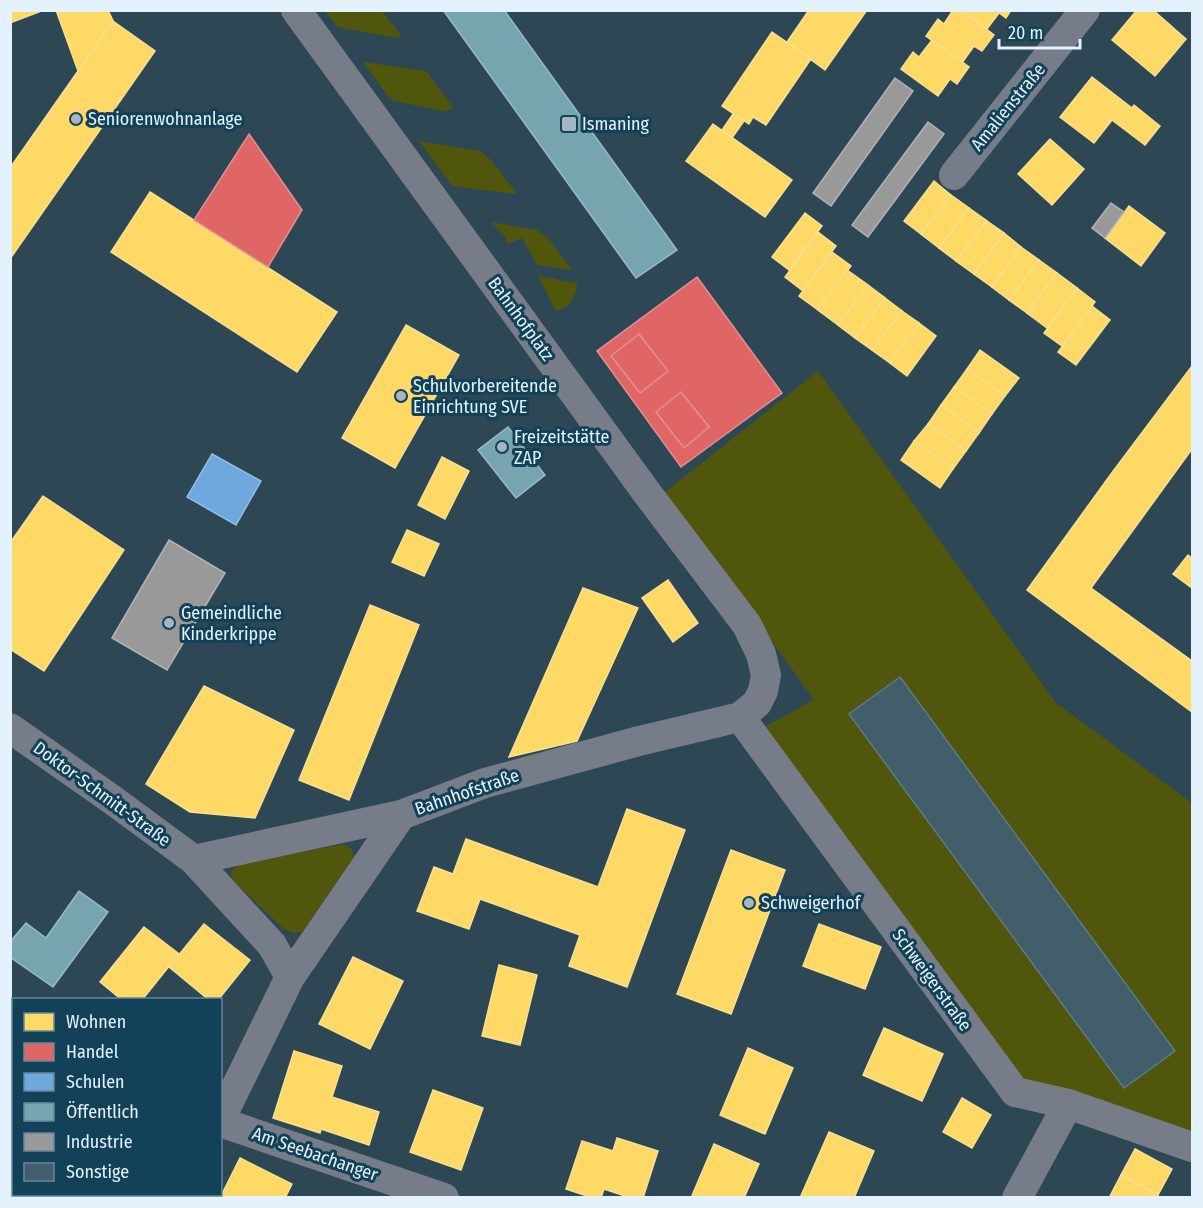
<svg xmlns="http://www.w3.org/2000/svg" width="1203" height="1208" font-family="'Fira Sans Condensed',sans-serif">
<rect width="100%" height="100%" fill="#2d4754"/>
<g fill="#50570d">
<polygon points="324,11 382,11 402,36 396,38 338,27"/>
<polygon points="363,62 426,71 454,109 444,111 394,101 388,96"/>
<polygon points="419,141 480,151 492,161 517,194 452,186"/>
<polygon points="491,222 537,230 549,239 572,270 537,265 522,238 508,244 504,235"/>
<path d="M538,276L577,283C577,296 569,308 556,311Z"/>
<polygon points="818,371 1056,703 1192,803 1192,1142 1037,1097 757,731 814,700 665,492"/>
<polygon points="343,844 352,849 354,857 302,932 293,933 284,929 232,880 231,871 241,864"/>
</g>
<g fill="#ffd966" stroke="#f7e093" stroke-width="1.5">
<polygon points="10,10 44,10 10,23"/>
<polygon points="56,10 108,10 113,21 78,71"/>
<polygon points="809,10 867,10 825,70 787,42"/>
<polygon points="953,10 961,10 994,35 982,51 974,46 962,63 926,36 938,19 944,24"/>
<polygon points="961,10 1011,10 1006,18 999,13 987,29"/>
<polygon points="1137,10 1153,10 1186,39 1155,76 1112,40"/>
<polygon points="113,21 155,51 10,259 10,168"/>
<polygon points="772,32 811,59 766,125 753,117 749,124 722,106"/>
<polygon points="932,40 969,67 957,84 950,79 938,96 901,69 913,52 919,57"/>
<polygon points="1092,77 1132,108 1134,105 1160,126 1145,145 1112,120 1094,143 1060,117"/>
<polygon points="733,114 744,121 732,138 722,130"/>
<polygon points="713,124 792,180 765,217 686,161"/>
<polygon points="1050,139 1084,169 1052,205 1018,174"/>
<polygon points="934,181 951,195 921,234 904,221"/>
<polygon points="150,192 337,312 297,372 111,252"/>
<polygon points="951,195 969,208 939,248 921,234"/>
<polygon points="1129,206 1165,233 1141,266 1105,238"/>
<polygon points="969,208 987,221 956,261 939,248"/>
<polygon points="805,213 822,226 789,270 772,257"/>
<polygon points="987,221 1004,233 974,274 956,261"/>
<polygon points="818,232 836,246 803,291 785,277"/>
<polygon points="1004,233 1021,247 992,287 974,274"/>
<polygon points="1021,247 1039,260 1009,300 992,287"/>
<polygon points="832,252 851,266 818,310 799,296"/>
<polygon points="1039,260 1057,273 1027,313 1009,300"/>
<polygon points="847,270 868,285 838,325 818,310"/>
<polygon points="1057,273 1077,288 1047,328 1027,313"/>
<polygon points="868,285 885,298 855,338 838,325"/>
<polygon points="1077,288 1095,302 1062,346 1044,333"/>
<polygon points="885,298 902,311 872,350 855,338"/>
<polygon points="1092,306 1110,320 1076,365 1058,352"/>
<polygon points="902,311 919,323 890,363 872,350"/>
<polygon points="919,323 936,336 907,376 890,363"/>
<polygon points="406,325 459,355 395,468 342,438"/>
<polygon points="980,350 1019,378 1005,396 967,369"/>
<polygon points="1192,366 1192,449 1091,588 1192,661 1192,712 1027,590 1111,474"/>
<polygon points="967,369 1005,396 992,414 954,387"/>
<polygon points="954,387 992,414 979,433 941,405"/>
<polygon points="941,405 979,433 966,451 928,424"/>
<polygon points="928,424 966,451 953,469 914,441"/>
<polygon points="914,441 953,469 940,488 901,460"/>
<polygon points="442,457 469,471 445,519 418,505"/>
<polygon points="43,496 124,550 44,671 10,649 10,543"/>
<polygon points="407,530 439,544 424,576 392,562"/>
<polygon points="1188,555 1192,558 1192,588 1173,574"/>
<polygon points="668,580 698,623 673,642 642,598"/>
<polygon points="583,588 638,608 577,741 509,757"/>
<polygon points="370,605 419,625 349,800 299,780"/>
<polygon points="204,686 294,730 255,818 190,812 146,784"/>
<polygon points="627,809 685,830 627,987 569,966 580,935 480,899 469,929 417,911 434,867 453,874 466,839 598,887"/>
<polygon points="731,850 785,870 731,1014 677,994"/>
<polygon points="204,924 250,960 218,1000 209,1000 169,967"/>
<polygon points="819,924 881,947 865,989 803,966"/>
<polygon points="144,927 179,954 142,1000 122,1000 100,982"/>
<polygon points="353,957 403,981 370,1049 319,1024"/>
<polygon points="499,965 537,975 520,1045 482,1036"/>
<polygon points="884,1028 943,1054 922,1101 863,1075"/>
<polygon points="748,1048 793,1068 765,1134 720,1115"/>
<polygon points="294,1051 342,1066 332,1097 379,1112 369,1145 321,1129 320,1133 273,1118"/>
<polygon points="433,1090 483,1108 461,1170 410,1152"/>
<polygon points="962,1098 991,1115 972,1148 943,1132"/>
<polygon points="829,1132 874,1151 854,1198 800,1198"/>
<polygon points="617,1138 658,1151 643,1198 631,1198 604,1189 601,1198 593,1198 566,1189 582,1141 613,1151"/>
<polygon points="14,1140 14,1194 36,1194 33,1198 10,1198 10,1143"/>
<polygon points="714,1144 759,1164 744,1198 691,1198"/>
<polygon points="1135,1149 1172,1169 1158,1195 1121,1175"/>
<polygon points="240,1158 292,1184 285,1198 220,1198"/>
<polygon points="1121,1175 1158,1195 1157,1198 1109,1198"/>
<polygon points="54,1194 101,1194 104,1198 57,1198"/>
</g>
<g fill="#e06666" stroke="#e19093" stroke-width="1.5">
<polygon points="249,134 302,210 268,267 194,220"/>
<polygon points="697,277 782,393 681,467 597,351"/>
<polygon points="639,334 668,371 640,393 611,356"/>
<polygon points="681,392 709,427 684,448 656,412"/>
</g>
<polygon fill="#6fa8dc" stroke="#92bee6" stroke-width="1.5" points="212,454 261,481 236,525 187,497"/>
<g fill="#76a5af" stroke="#97bcc6" stroke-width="1.5">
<polygon points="443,10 504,10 677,250 636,278"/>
<polygon points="508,427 545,475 516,498 478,450"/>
<polygon points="79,891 108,912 53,987 10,957 10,942 26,923 46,938"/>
</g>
<g fill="#999" stroke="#afb4b7" stroke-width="1.5">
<polygon points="895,78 913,91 831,206 813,193"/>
<polygon points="928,122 944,134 868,237 852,225"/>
<polygon points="1111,203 1124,212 1105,238 1092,228"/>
<polygon points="169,540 225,573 167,670 112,638"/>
</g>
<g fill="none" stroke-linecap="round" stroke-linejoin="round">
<g stroke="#a05678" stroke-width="8">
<polyline points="10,1082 14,1083"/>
<polyline points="145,1194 147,1198"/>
</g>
</g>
<polygon fill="#435e6b" stroke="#5d7a88" stroke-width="1.5" points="900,677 1175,1051 1124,1088 849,714"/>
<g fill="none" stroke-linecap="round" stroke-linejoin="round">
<g stroke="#767c88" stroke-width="30">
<polyline points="954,175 1085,10"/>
<polyline points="740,717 1015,1092 1068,1104 1192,1147"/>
<polyline points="10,728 114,801 194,860 272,945 290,977"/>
<polyline points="194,860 401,815 485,783 639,741 740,717 757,703 763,691 766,675 761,654 747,625 647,493 296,10"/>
<polyline points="220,1120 290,977 401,815"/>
<polyline points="220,1122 444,1198"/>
<polyline points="182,1198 183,1194"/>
<polyline points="1017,1198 1068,1104"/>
</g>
</g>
<g fill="#a3b6c1" stroke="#124158" stroke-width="2">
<circle cx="76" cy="119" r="6"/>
<rect x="561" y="116" width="16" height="16" rx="3"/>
<circle cx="401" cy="396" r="6"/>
<circle cx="502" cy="447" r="6"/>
<circle cx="169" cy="623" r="6"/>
<circle cx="749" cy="903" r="6"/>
</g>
<g text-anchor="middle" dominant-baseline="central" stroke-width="6" stroke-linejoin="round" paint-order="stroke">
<g font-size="18" fill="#e3f2fc" stroke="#124158">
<text transform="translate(1008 107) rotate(-51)">Amalienstraße</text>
<text transform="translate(521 319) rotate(54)">Bahnhofplatz</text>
<text transform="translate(467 792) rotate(-19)">Bahnhofstraße</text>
<text transform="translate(102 794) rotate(36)">Doktor-Schmitt-Straße</text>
<text transform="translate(932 980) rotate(54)">Schweigerstraße</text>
<text transform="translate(315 1154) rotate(19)">Am Seebachanger</text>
</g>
<g font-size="18" fill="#e3f2fc" stroke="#124158" text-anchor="start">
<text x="88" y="119">Seniorenwohnanlage</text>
<text x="582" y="124">Ismaning</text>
<text x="413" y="386">Schulvorbereitende<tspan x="413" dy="21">Einrichtung SVE</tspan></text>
<text x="514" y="437">Freizeitstätte<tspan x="514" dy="21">ZAP</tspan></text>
<text x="181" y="613">Gemeindliche<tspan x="181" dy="21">Kinderkrippe</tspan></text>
<text x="761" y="903">Schweigerhof</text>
</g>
</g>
<rect width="1203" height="1208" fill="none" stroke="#e3f2fc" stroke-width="24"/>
<rect x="12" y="998" width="210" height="198" fill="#124158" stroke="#66889a" stroke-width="1.5"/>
<rect x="24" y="1013" width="30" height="18" fill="#ffd966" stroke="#66889a" stroke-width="1.5"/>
<text x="66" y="1028" font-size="18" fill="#e3f2fc">Wohnen</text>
<rect x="24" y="1043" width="30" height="18" fill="#e06666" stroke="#66889a" stroke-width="1.5"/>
<text x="66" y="1058" font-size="18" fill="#e3f2fc">Handel</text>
<rect x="24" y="1073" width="30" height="18" fill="#6fa8dc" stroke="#66889a" stroke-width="1.5"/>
<text x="66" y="1088" font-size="18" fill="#e3f2fc">Schulen</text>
<rect x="24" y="1103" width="30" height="18" fill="#76a5af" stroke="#66889a" stroke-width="1.5"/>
<text x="66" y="1118" font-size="18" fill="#e3f2fc">Öffentlich</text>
<rect x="24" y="1133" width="30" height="18" fill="#999999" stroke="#66889a" stroke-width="1.5"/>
<text x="66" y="1148" font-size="18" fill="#e3f2fc">Industrie</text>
<rect x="24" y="1163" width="30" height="18" fill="#435e6b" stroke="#66889a" stroke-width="1.5"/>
<text x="66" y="1178" font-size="18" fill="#e3f2fc">Sonstige</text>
<path d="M999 39v9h81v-9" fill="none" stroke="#e3f2fc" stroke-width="3"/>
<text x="1008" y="39" font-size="18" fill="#e3f2fc" stroke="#124158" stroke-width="4.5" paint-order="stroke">20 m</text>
</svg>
